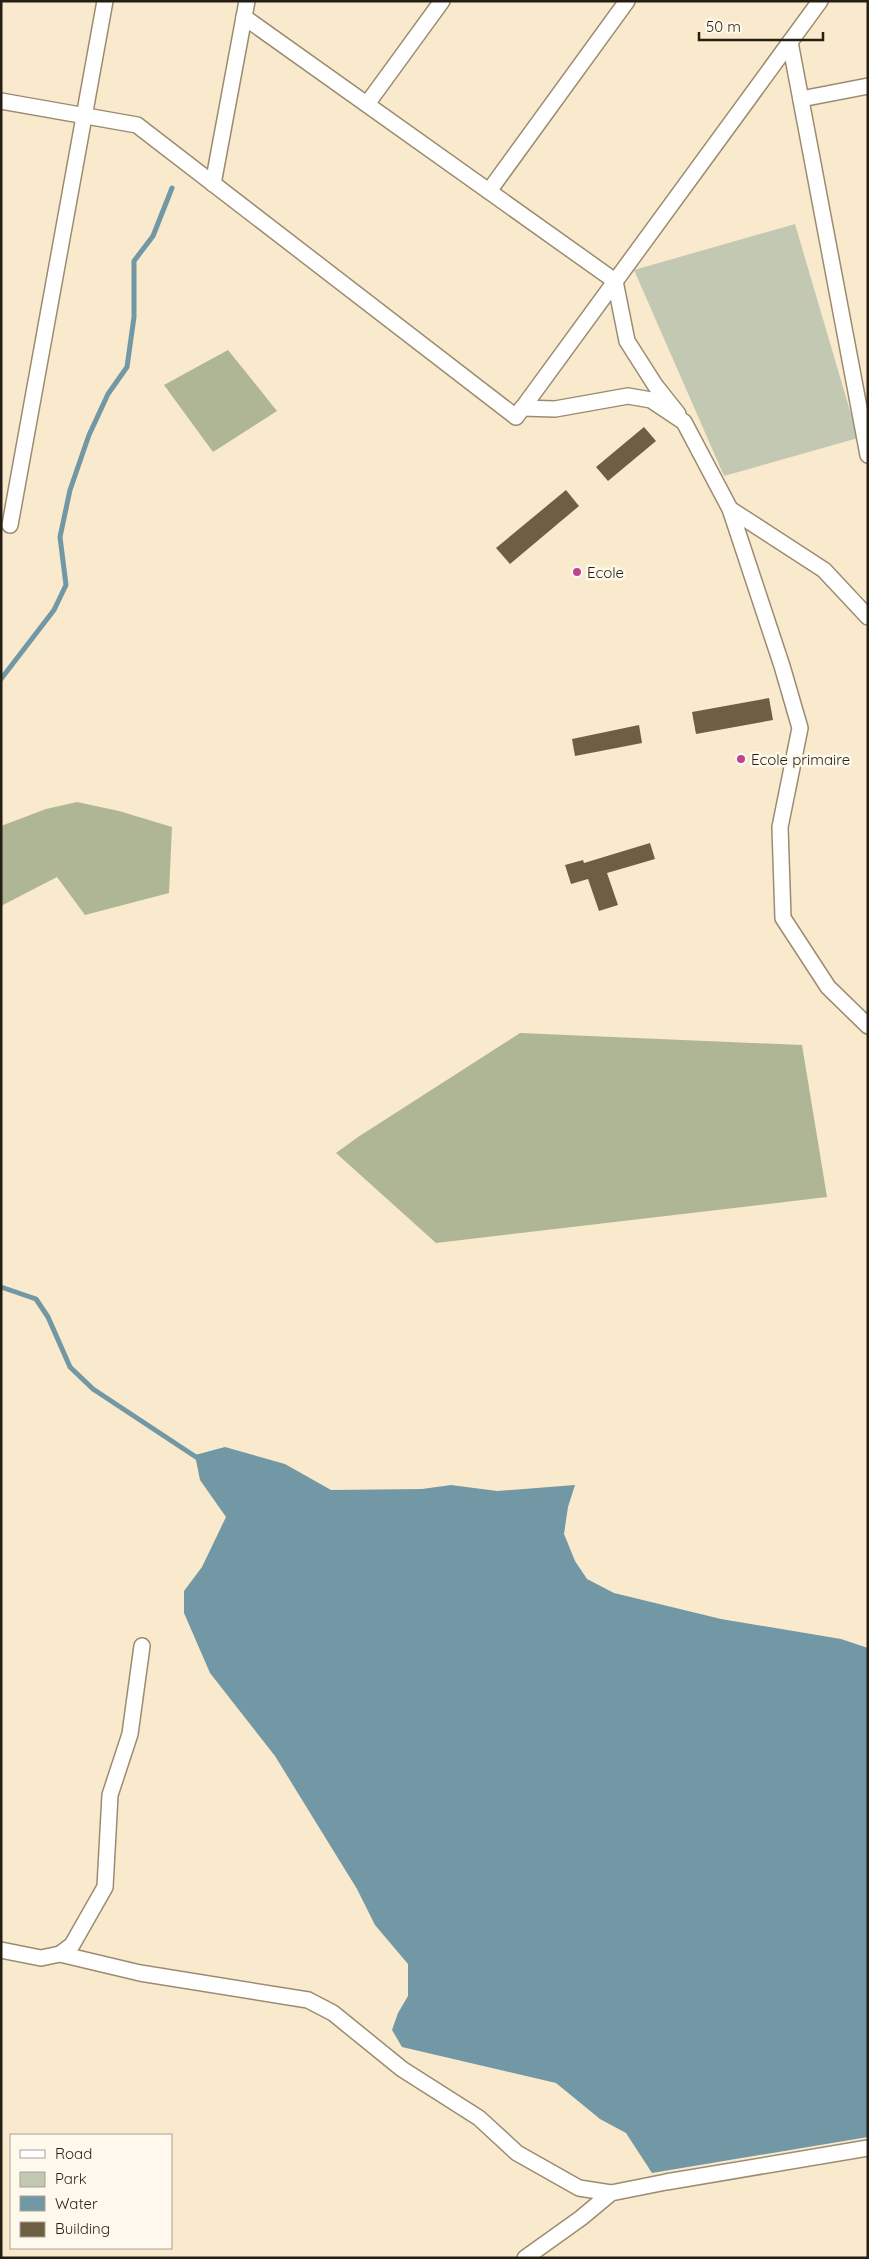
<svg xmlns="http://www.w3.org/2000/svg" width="869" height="2259" font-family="Quicksand,sans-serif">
<rect width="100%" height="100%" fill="#faeacd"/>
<polygon fill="#c3c8b3" points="795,224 858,438 724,476 634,270"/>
<g fill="#aeb695">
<polygon points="228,350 277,411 213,452 164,385"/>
<polygon points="77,802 119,811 172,827 169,893 85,915 57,877 1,906 1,826 46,809"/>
<polygon points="520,1033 802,1045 827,1197 436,1243 336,1153 358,1137"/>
</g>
<polygon fill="#7198a4" points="225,1447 285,1464 331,1490 422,1489 451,1485 497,1491 575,1485 568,1507 564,1534 575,1561 587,1579 614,1593 721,1619 841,1639 868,1648 868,2137 652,2173 626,2133 600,2119 556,2083 402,2047 392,2030 398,2013 408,1996 408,1964 375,1925 357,1889 275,1756 210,1673 184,1613 184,1591 202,1567 226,1517 200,1480 195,1455"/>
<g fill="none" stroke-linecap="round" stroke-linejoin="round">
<g stroke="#7198a4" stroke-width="5">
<polyline points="1,679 54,610 66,585 60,537 70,490 89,435 108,394 127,367 134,317 134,261 153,236 172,188"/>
<polyline points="1,1287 36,1299 48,1317 70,1367 93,1389 199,1459"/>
</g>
</g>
<g fill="#6e5f43">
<polygon points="644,427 656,441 608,481 596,467"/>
<polygon points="566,490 579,506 510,564 496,548"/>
<polygon points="769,698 773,720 696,734 692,712"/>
<polygon points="639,725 642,743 575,756 572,739"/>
<polygon points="650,843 655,859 607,873 618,905 599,911 588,879 571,884 565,865 583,860 584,863"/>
</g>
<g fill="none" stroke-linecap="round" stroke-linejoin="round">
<defs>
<g id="minor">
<polyline points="244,17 615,281 627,341 655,385 678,414"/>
<polyline points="790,42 868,455"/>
<polyline points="801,99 868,86"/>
<polyline points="1,101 137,125 516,417 820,1"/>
<polyline points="367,104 442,1"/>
<polyline points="213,184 247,1"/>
<polyline points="489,191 627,1"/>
<polyline points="522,408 555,409 628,396 651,400 684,422 730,509 782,666 800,728 780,827 783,918 828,987 868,1026"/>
<polyline points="730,509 824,570 868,617"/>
<polyline points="10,525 105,1"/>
<polyline points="1,1950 41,1958 60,1954 72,1945 105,1887 110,1795 130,1734 142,1646"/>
<polyline points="60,1954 140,1973 308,2000 333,2013 402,2069 479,2118 517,2153 579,2188 611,2193"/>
<polyline points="525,2258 581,2218 611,2193 666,2182 868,2148"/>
</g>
</defs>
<use href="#minor" stroke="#9b8c71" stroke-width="18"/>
<use href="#minor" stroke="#fff" stroke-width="15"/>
</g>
<g fill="#be4293" stroke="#fff9ed" stroke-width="2">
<circle cx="577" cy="572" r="5"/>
<circle cx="741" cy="759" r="5"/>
</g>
<g text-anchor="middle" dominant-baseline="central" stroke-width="5" stroke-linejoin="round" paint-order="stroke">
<g font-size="15" fill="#241e13" stroke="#fff9ed" text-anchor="start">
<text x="587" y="572">Ecole</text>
<text x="751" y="759">Ecole primaire</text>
</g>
</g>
<rect width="869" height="2259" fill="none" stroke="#241e13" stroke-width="5"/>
<rect x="10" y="2134" width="162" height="115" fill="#fff9ed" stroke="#a7a196"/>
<rect x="20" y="2150" width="25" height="8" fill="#ffffff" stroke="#a7a196"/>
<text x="55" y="2159" font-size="15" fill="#241e13">Road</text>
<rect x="20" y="2172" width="25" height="15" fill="#c3c8b3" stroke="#a7a196"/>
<text x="55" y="2184" font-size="15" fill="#241e13">Park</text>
<rect x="20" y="2196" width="25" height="15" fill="#7198a4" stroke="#a7a196"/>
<text x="55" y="2209" font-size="15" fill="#241e13">Water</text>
<rect x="20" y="2222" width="25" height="15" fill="#6e5f43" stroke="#a7a196"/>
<text x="55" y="2234" font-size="15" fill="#241e13">Building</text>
<path d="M699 32v8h124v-8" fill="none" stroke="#241e13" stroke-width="2.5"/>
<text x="706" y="32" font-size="15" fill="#241e13" stroke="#fff9ed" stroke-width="4" paint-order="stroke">50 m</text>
</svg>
